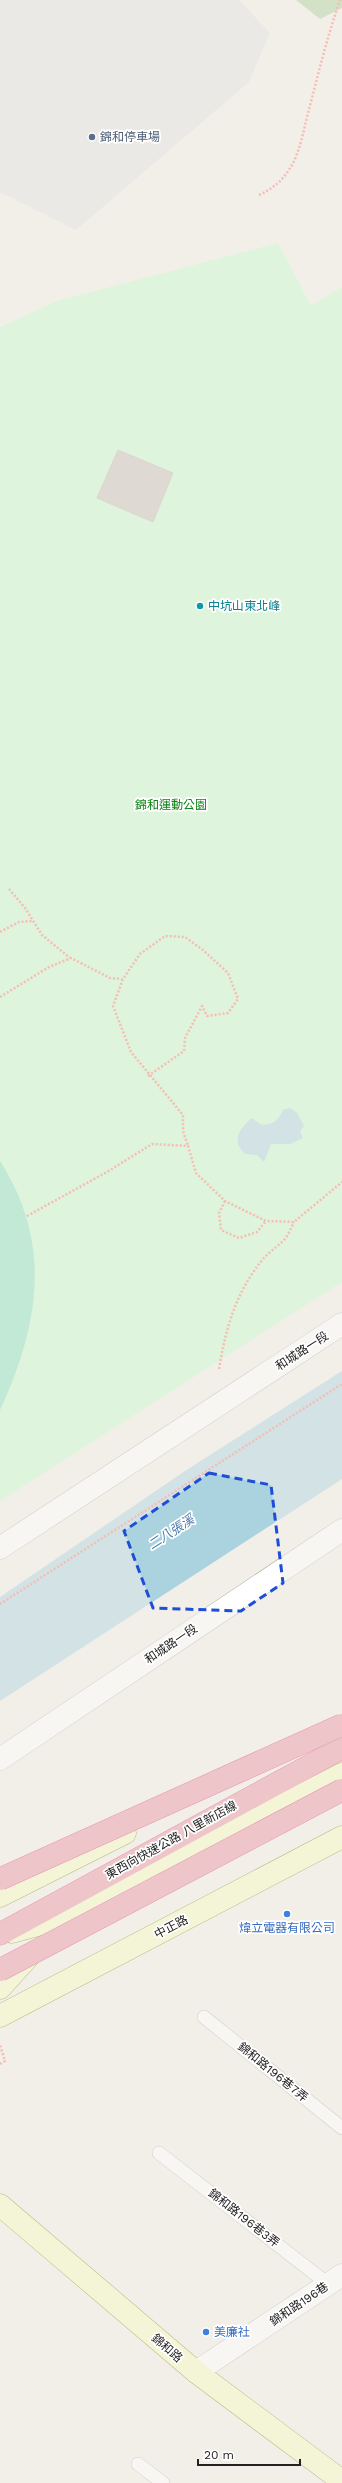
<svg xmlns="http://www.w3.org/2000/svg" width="342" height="2483" font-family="'Work Sans','Noto Sans TC',sans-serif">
<rect width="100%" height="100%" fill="#f2efe9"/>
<polygon fill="#add19e" points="296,0 342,0 342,8 320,19"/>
<polygon fill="#c8facc" points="278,243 311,306 342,287 342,1282 0,1501 0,327 57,301"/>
<path fill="#88e0be" d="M0,1161C53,1244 39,1325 0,1410Z"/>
<polygon fill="#e2e2e2" points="0,0 239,0 270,33 249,82 76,230 0,192"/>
<g fill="#aad3df">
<path d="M290,1108L297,1113L304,1126L300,1131L303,1138L290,1144H271L264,1162L257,1155L245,1154C231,1140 239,1129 252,1118L262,1125C274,1124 278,1121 283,1110Z"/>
<polygon points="342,1371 342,1479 0,1701 0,1597 185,1471"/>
</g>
<polygon fill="#c7bfb8" stroke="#c4b6ab" points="118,450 173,473 153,522 97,498"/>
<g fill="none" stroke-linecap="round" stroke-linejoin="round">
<defs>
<g id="lane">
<polyline points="204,2017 342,2128"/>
<polyline points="159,2153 328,2284"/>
<polyline points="138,2464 163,2483"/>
</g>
<g id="street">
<polyline points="0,1548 342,1324"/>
<polyline points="0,1759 342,1530"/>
<polyline points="196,2372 342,2275"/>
</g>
<g id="secondary">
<polyline points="0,1896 125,1833"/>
<polyline points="12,1932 64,1918 342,1774"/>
<polyline points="0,1988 29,1956"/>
<polyline points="0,2016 342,1837"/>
<polyline points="0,2205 196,2372 342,2481"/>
</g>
<polyline id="highway" points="0,1934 342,1748"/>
</defs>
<use href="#lane" stroke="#a9a9a9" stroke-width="14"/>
<use href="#street" stroke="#a9a9a9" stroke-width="23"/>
<use href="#secondary" stroke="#707d05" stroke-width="23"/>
<use href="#highway" stroke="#dc2a67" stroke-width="23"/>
<g stroke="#fa8072" stroke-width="2.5" stroke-dasharray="2 2" stroke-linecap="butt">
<path d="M259,195C272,189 281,182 289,170C301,152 304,126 310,106C319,70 328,35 340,0"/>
<polyline points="9,889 25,908 42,935 70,958"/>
<polyline points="0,932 19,922 32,921"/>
<polyline points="0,997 49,967 71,958 110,978 122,979"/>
<polyline points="148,1076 184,1051 185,1038 202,1006 207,1016 228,1013 238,999 228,973 203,950 185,937 165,936 140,954 123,979 113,1006 131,1052 183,1115 183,1131 188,1146"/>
<polyline points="225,1201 219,1213 221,1230 239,1238 257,1232 266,1221"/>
<polyline points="27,1216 107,1172 152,1144 188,1146 196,1173 225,1201 266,1221 294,1222 342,1182"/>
<path d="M219,1369C226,1327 236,1292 263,1259C269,1252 277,1247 284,1240C288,1236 291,1228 294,1222"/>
<polyline points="0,1604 342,1384"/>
<polyline points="0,2064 5,2061 0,2045"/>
</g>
<use href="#lane" stroke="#fff" stroke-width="13"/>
<use href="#street" stroke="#fff" stroke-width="22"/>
<use href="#secondary" stroke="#f7fabf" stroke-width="22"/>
<use href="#highway" stroke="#e892a2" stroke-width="22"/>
<defs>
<g id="highway-bridge">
<polyline points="0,1879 342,1725"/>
<polyline points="0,1970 342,1790"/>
</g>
</defs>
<use href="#highway-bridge" stroke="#dc2a67" stroke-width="23" stroke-linecap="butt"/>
<use href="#highway-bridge" stroke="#e892a2" stroke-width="22"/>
</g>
<path d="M0 0H342V2483H0ZM209,1473L271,1485L283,1583L241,1611L153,1608L124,1531Z" fill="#f2efe9" fill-opacity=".55" fill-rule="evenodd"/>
<path fill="none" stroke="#1d4ed8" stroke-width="3" stroke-dasharray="8 5" stroke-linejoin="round" d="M209,1473L271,1485L283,1583L241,1611L153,1608L124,1531Z"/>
<circle fill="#5c6f8a" stroke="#fff" stroke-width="1.5" cx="92" cy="137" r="4"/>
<circle fill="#0f9aa8" stroke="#fff" stroke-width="1.5" cx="200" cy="606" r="4"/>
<g fill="#3f7fe0" stroke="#fff" stroke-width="1.5">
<circle cx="287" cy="1914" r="4"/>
<circle cx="206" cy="2332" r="4"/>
</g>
<g text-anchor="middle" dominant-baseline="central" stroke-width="3.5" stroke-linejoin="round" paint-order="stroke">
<g font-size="12" fill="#4e5e75" stroke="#fff" text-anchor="start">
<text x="100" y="137">錦和停車場</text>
</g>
<g font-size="12" fill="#0d838f" stroke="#fff" text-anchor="start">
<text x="208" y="606">中坑山東北峰</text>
</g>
<g font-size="12" fill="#0c8416" stroke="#fff">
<text x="171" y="805">錦和運動公園</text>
</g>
<g font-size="12" fill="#222" stroke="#fff">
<text transform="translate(302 1351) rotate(-33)">和城路一段</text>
<text transform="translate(171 1644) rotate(-34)">和城路一段</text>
<text transform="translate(171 1840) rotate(-29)">東西向快速公路 八里新店線</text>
<text transform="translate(171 1927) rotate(-28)">中正路</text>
<text transform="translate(273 2072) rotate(39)">錦和路196巷7弄</text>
<text transform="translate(244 2218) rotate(38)">錦和路196巷3弄</text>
<text transform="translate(299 2304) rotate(-34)">錦和路196巷</text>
<text transform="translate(167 2348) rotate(41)">錦和路</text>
</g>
<g font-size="12" fill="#366cbe" stroke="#fff">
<text x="287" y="1928">煒立電器有限公司</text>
<text x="214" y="2332" text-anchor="start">美廉社</text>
</g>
<g font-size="13" font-style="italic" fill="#4a7aab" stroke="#fff">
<text transform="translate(171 1532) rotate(-33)">二八張溪</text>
</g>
</g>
<path d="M198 2459v6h102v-6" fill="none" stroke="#222222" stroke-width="2"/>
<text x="204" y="2459" font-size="12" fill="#222222" stroke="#ffffff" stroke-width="3" paint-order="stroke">20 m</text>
</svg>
